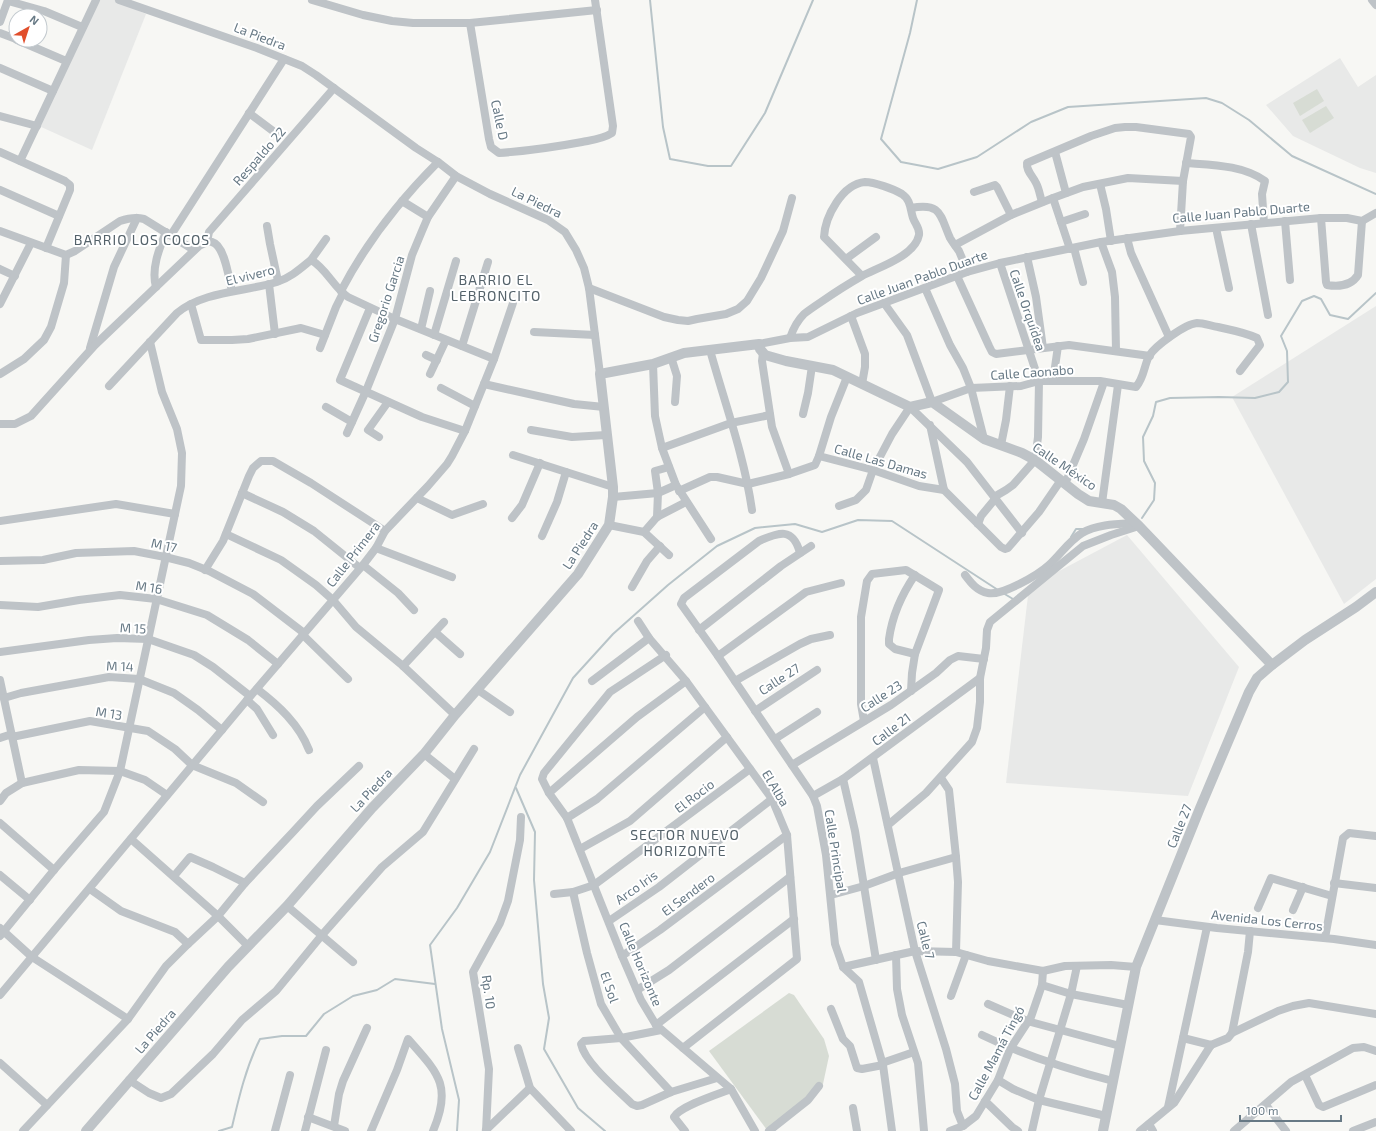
<svg xmlns="http://www.w3.org/2000/svg" width="1376" height="1131" font-family="'Exo 2',sans-serif">
<rect width="100%" height="100%" fill="#f7f7f4"/>
<g fill="#e8e9e8">
<polygon points="96,0 115,0 146,14 92,150 39,126"/>
<polygon points="1340,58 1358,87 1376,75 1376,173 1360,168 1293,136 1266,105"/>
<polygon points="1376,306 1376,579 1344,604 1232,397"/>
<polygon points="1127,535 1239,667 1188,796 1006,783 1029,587"/>
</g>
<g fill="#d7dcd4">
<polygon points="1317,89 1324,101 1300,116 1293,103"/>
<polygon points="1326,106 1334,118 1310,133 1302,120"/>
<polygon points="789,993 794,995 824,1039 829,1056 823,1084 813,1096 767,1130 709,1051"/>
</g>
<g fill="none" stroke-linecap="round" stroke-linejoin="round">
<g stroke="#b8c4c8" stroke-width="2">
<polyline points="650,0 663,127 670,159 708,166 731,166 765,113 813,0"/>
<polyline points="917,0 910,33 881,139 901,162 938,169 977,157 1031,122 1068,107 1206,98 1222,103 1249,120 1292,156 1376,194"/>
<polyline points="1142,518 1154,500 1155,483 1144,461 1143,437 1153,416 1156,402 1170,398 1219,397 1255,398 1279,392 1288,382 1287,351 1281,336 1302,301 1314,296 1321,299 1330,315 1348,319 1376,293"/>
<polyline points="1071,537 1076,529 1085,529"/>
<polyline points="1003,593 1013,599"/>
<polyline points="516,788 535,832 534,880 543,984 549,1018 544,1049 578,1108 605,1131"/>
<path d="M219,1131L232,1127C239,1097 246,1067 260,1039L282,1036H306L324,1014L353,996L377,990L395,979L435,984"/>
<polyline points="457,1131 459,1100 442,1029 430,945 457,908 490,852 520,775 573,678 613,634 668,585 717,546 755,528 795,524 822,532 858,520 892,521 998,590"/>
</g>
<g stroke="#bec3c7" stroke-width="8">
<polyline points="119,0 257,48 302,66 316,75 416,148 438,162 456,176 490,194 548,220 565,232 576,250 584,268 589,288 600,374"/>
<polyline points="312,0 363,15 392,21 413,23 470,23 597,10"/>
<polyline points="1372,0 1376,5"/>
<polyline points="8,1 44,11 82,27"/>
<polyline points="0,22 8,0"/>
<path d="M470,23L489,139L491,147L499,153C527,151 555,147 582,142C592,140 603,139 612,133L613,126L595,0"/>
<polyline points="0,33 16,39"/>
<polyline points="17,40 66,61"/>
<polyline points="0,68 53,91"/>
<polyline points="249,113 277,134"/>
<polyline points="0,116 37,126"/>
<polyline points="0,152 65,181 70,185 70,190 46,248"/>
<polyline points="1055,152 1066,193"/>
<polyline points="20,161 96,0"/>
<path d="M1186,163C1212,165 1243,165 1265,181L1262,194L1264,223"/>
<polyline points="1100,184 1106,209 1111,241"/>
<polyline points="0,190 59,216"/>
<polyline points="974,192 995,185 997,187 1011,215"/>
<polyline points="1053,198 1070,249"/>
<polyline points="402,201 428,217"/>
<path d="M1042,202C1040,196 1039,188 1036,183C1033,176 1026,171 1027,163L1091,136L1115,128L1125,127H1136L1189,134L1191,137L1183,181L1180,231"/>
<path d="M911,208C942,202 940,216 950,238C953,243 956,247 959,251C962,258 965,265 967,272"/>
<path d="M1321,218L1326,282L1327,285C1339,287 1351,286 1358,275L1362,221"/>
<polyline points="1285,221 1290,280"/>
<polyline points="1061,222 1085,214"/>
<polyline points="1251,224 1268,315"/>
<polyline points="267,226 270,244 278,281"/>
<polyline points="1216,228 1229,288"/>
<path d="M0,231L66,255L75,251L120,221C129,218 136,217 144,219L194,250"/>
<polyline points="171,235 284,59"/>
<polyline points="1127,238 1131,253 1169,337"/>
<polyline points="207,242 209,232 334,88"/>
<polyline points="1101,242 1112,272 1115,297 1116,351"/>
<polyline points="955,245 1011,215 1053,198 1083,187 1128,178 1183,181"/>
<polyline points="1074,248 1083,282"/>
<polyline points="1027,257 1036,297 1043,348"/>
<polyline points="846,259 876,237"/>
<polyline points="311,260 326,239"/>
<polyline points="0,269 15,276"/>
<polyline points="957,276 989,346 992,352 996,354 1069,345 1150,356"/>
<polyline points="269,284 275,334"/>
<path d="M156,287C151,269 159,249 166,232"/>
<polyline points="589,288 664,317 678,320 688,321 697,319 726,314 738,309 747,301 761,278 783,231 792,198"/>
<polyline points="925,288 950,345 963,368 971,388 984,439"/>
<path d="M341,291C366,243 400,200 438,162"/>
<path d="M884,303L907,335L932,402L971,388L1021,386L1039,381H1100L1136,387C1144,378 1144,366 1149,356C1155,346 1185,324 1197,323C1204,323 1211,326 1218,327C1231,330 1244,332 1257,338L1260,345L1240,371"/>
<polyline points="0,304 31,243"/>
<polyline points="191,304 201,340 232,340 248,339 301,328 325,335"/>
<polyline points="370,308 340,380 422,417 465,431"/>
<polyline points="851,316 865,354 865,367 862,384"/>
<polyline points="421,329 430,291"/>
<polyline points="534,332 595,335"/>
<polyline points="434,335 456,261"/>
<path d="M790,338C793,329 797,321 804,314C809,310 815,306 821,302C834,293 848,284 862,276C879,267 915,256 919,235C920,228 915,224 913,218C910,209 911,200 902,194C894,189 874,182 865,182C842,184 825,217 824,237L862,276"/>
<polyline points="759,344 790,338 808,337 857,313 884,303 967,272 1000,263 1101,242 1180,231 1321,218 1347,218 1362,221 1376,213"/>
<polyline points="462,346 488,262"/>
<polyline points="90,348 114,267 137,218"/>
<polyline points="320,348 336,307 343,293"/>
<path d="M710,350C725,404 744,455 752,510"/>
<polyline points="763,353 762,361 772,427 789,474"/>
<polyline points="426,355 437,360"/>
<polyline points="671,357 677,376 675,402"/>
<polyline points="653,364 655,416 662,448 676,485 711,539"/>
<polyline points="0,374 24,359 44,340 51,327 64,283 66,255"/>
<polyline points="430,374 446,340"/>
<polyline points="1053,381 1058,346"/>
<polyline points="484,384 574,404 604,407"/>
<path d="M109,386L177,313C204,291 244,292 277,282C290,278 300,269 311,260C326,268 334,288 348,297L395,319L494,359"/>
<polyline points="441,388 475,406"/>
<polyline points="326,407 352,422"/>
<polyline points="803,414 808,393 812,366"/>
<path d="M0,424H15L31,416L95,345L199,246C203,244 208,241 212,242C225,245 229,280 232,291"/>
<polyline points="930,425 944,490 1001,547 1005,549 1008,548 1039,512 1061,480"/>
<polyline points="531,430 572,437 606,435"/>
<polyline points="347,433 366,391 395,319 412,255 422,231 428,217 456,176"/>
<polyline points="379,437 368,430 388,402"/>
<polyline points="1001,445 1006,420 1010,386"/>
<polyline points="662,448 731,423 770,415"/>
<polyline points="513,455 613,487"/>
<polyline points="819,456 831,417 847,377"/>
<polyline points="1065,484 1084,439 1104,382"/>
<polyline points="679,491 710,477 717,477 748,484 789,474 815,465 819,456 873,470 919,486 944,490"/>
<polyline points="242,493 283,512 314,531 360,568"/>
<polyline points="613,497 658,493 676,485"/>
<polyline points="994,497 1006,490 1013,485 1035,460 1038,437 1039,381 1000,263"/>
<polyline points="417,498 452,515 483,504"/>
<polyline points="1102,503 1118,385"/>
<polyline points="839,506 856,500 866,490 873,470 892,434 910,407 967,462 1022,533"/>
<polyline points="657,517 658,493 655,471 669,467"/>
<polyline points="512,518 522,505 540,463"/>
<polyline points="0,521 116,504 175,514"/>
<polyline points="978,524 981,516 995,499"/>
<polyline points="609,525 644,532 669,555"/>
<polyline points="644,532 657,517 686,502"/>
<polyline points="226,534 281,560 316,585 333,600 356,627 403,666 455,715"/>
<polyline points="542,536 557,502 566,472"/>
<polyline points="376,548 452,577"/>
<path d="M800,553C793,527 779,532 759,541L684,598L681,604L718,656L813,796L817,806L826,855L835,944L843,967L859,982L883,1065L892,1131"/>
<polyline points="0,561 43,560 76,553 134,551 165,557 189,563 209,571 253,594 304,633"/>
<polyline points="363,565 398,593 414,610"/>
<polyline points="205,570 223,541 249,476 253,468 261,461 273,461 311,483 385,531"/>
<path d="M915,575C902,594 892,617 889,639V644L895,649L915,654"/>
<path d="M965,575C971,583 977,591 988,593C1002,596 1038,575 1049,565C1060,555 1069,541 1082,533C1097,524 1119,524 1136,523"/>
<polyline points="632,587 647,561 660,546"/>
<polyline points="0,605 38,607 79,600 120,595 156,599 207,615 248,640 278,664"/>
<polyline points="638,621 649,638 686,681 772,799 787,835 797,959 683,1048"/>
<polyline points="699,630 781,566 811,546"/>
<polyline points="435,632 460,654"/>
<polyline points="303,635 348,679"/>
<polyline points="0,652 89,640 117,638 148,639 194,655 213,667 250,696"/>
<polyline points="666,655 610,692 544,773 542,779 549,793 567,818 622,956 641,1000 656,1025 731,1089 755,1131"/>
<polyline points="718,656 806,592 841,583"/>
<polyline points="403,666 444,622"/>
<polyline points="0,680 22,783"/>
<polyline points="592,681 649,638"/>
<polyline points="735,681 800,644 811,639 830,635"/>
<path d="M257,689C278,705 299,724 309,750"/>
<polyline points="478,690 510,712"/>
<polyline points="4,698 21,693 109,677 139,679 174,693 198,710 222,730"/>
<polyline points="247,700 257,709 273,735"/>
<polyline points="755,711 817,670"/>
<polyline points="864,721 861,704 861,617 867,581 872,574 906,570 939,590 915,654 912,673 911,691"/>
<polyline points="12,737 90,721 148,731 175,749 192,765 236,783 263,802"/>
<polyline points="0,738 12,734"/>
<polyline points="775,739 817,712"/>
<polyline points="424,754 455,779"/>
<polyline points="873,758 915,951 946,1049 955,1084 957,1111 963,1126"/>
<polyline points="792,765 891,705 936,673 950,660 958,656 984,659"/>
<polyline points="941,778 949,790 956,857 958,882 956,952"/>
<polyline points="843,779 855,831 876,960"/>
<polyline points="549,793 637,717 686,681"/>
<polyline points="813,796 843,779 980,678"/>
<polyline points="0,801 6,793 22,783 79,770 120,771 145,780 167,795"/>
<polyline points="567,818 597,799 705,707"/>
<polyline points="0,823 54,870"/>
<polyline points="888,825 926,793 972,742 977,728 980,702 980,678 986,648 987,630 990,622 1083,546 1111,535 1139,526"/>
<polyline points="131,839 218,916 248,946"/>
<polyline points="580,849 630,821 727,737"/>
<polyline points="0,875 30,900"/>
<polyline points="174,876 190,857 213,867 245,883"/>
<polyline points="1334,883 1376,888"/>
<polyline points="90,889 121,911 175,932 188,944"/>
<polyline points="573,892 587,953 601,1004 621,1038 671,1092"/>
<polyline points="554,894 573,892 594,885 750,769"/>
<polyline points="831,895 864,886 899,873 956,857"/>
<polyline points="287,906 353,962"/>
<polyline points="1258,908 1271,878 1332,896"/>
<polyline points="1293,910 1303,887"/>
<polyline points="1155,920 1217,928 1334,939 1376,945"/>
<polyline points="609,921 659,887 772,799"/>
<polyline points="0,928 32,957 128,1019"/>
<polyline points="0,936 54,870 104,812 120,771 181,486 182,453 177,429 162,392 150,342"/>
<polyline points="1325,938 1343,838 1349,833 1376,836"/>
<polyline points="896,955 897,989 902,1015 918,1063 924,1131"/>
<polyline points="622,956 660,930 787,835"/>
<polyline points="843,967 915,951 956,952 988,961 1043,971 1065,966 1111,965 1136,967"/>
<polyline points="1042,985 1071,994 1128,1005"/>
<polyline points="637,990 669,970 790,877"/>
<polyline points="0,995 247,700 363,565 376,548 385,531 428,486 447,464 452,456 465,431 494,359 513,303"/>
<polyline points="951,996 966,955"/>
<polyline points="988,1004 1027,1021 1120,1046"/>
<polyline points="831,1009 843,1039 850,1046 857,1068 862,1069 883,1065"/>
<polyline points="656,1025 794,919"/>
<path d="M661,1030L621,1038L584,1041L581,1044C585,1063 618,1090 632,1104L637,1106L642,1105L671,1092L717,1078"/>
<polyline points="1232,1033 1278,1011 1293,1006 1309,1003 1376,1014"/>
<path d="M982,1035C1025,1056 1067,1069 1113,1081"/>
<polyline points="1183,1038 1211,1045"/>
<polyline points="1211,1045 1228,1038 1232,1033 1248,952 1250,931"/>
<polyline points="518,1048 530,1088 571,1131"/>
<polyline points="0,1063 47,1105"/>
<polyline points="882,1063 914,1052"/>
<polyline points="1305,1075 1319,1105 1323,1107 1376,1085"/>
<polyline points="129,1080 149,1093 161,1098 171,1094 213,1054 242,1020 276,991 322,935 382,867 423,832 474,749"/>
<polyline points="998,1080 1013,1089 1039,1100 1106,1116"/>
<polyline points="985,1101 1012,1127 1018,1131"/>
<polyline points="1266,1105 1286,1131"/>
<polyline points="1168,1107 1207,927"/>
<polyline points="853,1108 857,1131"/>
<polyline points="308,1117 345,1131"/>
<polyline points="1149,1124 1153,1131"/>
<polyline points="334,1126 339,1094 343,1081 367,1028"/>
<polyline points="486,1130 530,1088"/>
<polyline points="23,1131 128,1019 166,966 188,944 218,916 245,883 293,832 317,806 359,766"/>
<polyline points="275,1131 290,1075"/>
<polyline points="305,1131 326,1050"/>
<path d="M371,1131L397,1070L408,1039C437,1072 453,1085 433,1131"/>
<polyline points="486,1131 489,1069 473,972 500,923 508,901 520,840 521,817"/>
<path d="M685,1131L674,1117C680,1106 718,1094 731,1089"/>
<polyline points="769,1131 808,1100 819,1086"/>
<polyline points="950,1131 963,1126 976,1116 998,1080 1010,1049 1031,1017 1042,985 1043,971"/>
<polyline points="1032,1131 1039,1100 1071,994 1077,966"/>
<polyline points="1140,1131 1174,1103 1211,1045"/>
<polyline points="1234,1131 1291,1082 1353,1048 1364,1047 1376,1051"/>
<polyline points="1353,1131 1376,1122"/>
</g>
<g stroke="#bec3c7" stroke-width="10">
<polyline points="86,1131 228,967 287,906 372,808 424,754 455,715 578,574 609,525 613,497 613,487 600,374 653,364 684,353 759,344 760,349 765,355 786,361 833,370 910,407 932,402 984,439 1022,453 1035,460 1078,494 1089,501 1114,505 1121,509 1139,526 1272,665"/>
<polyline points="1103,1131 1136,967 1200,808 1249,692 1257,678 1272,665 1305,640 1356,607 1376,592"/>
</g>
</g>
<g text-anchor="middle" dominant-baseline="central" stroke-width="4" stroke-linejoin="round" paint-order="stroke">
<g font-size="13" fill="#677985" stroke="#fff">
<text transform="translate(260 36) rotate(21)">La Piedra</text>
<text transform="translate(500 120) rotate(78)">Calle D</text>
<text transform="translate(259 156) rotate(-49)">Respaldo 22</text>
<text transform="translate(537 202) rotate(26)">La Piedra</text>
<text transform="translate(1241 212) rotate(-5)">Calle Juan Pablo Duarte</text>
<text transform="translate(250 275) rotate(-14)">El vivero</text>
<text transform="translate(922 277) rotate(-20)">Calle Juan Pablo Duarte</text>
<text transform="translate(386 299) rotate(-72)">Gregorio Garcia</text>
<text transform="translate(1028 310) rotate(71)">Calle Orquídea</text>
<text transform="translate(1032 372) rotate(-4)">Calle Caonabo</text>
<text transform="translate(881 461) rotate(16)">Calle Las Damas</text>
<text transform="translate(1065 466) rotate(34)">Calle México</text>
<text transform="translate(164 545) rotate(12)">M 17</text>
<text transform="translate(580 545) rotate(-57)">La Piedra</text>
<text transform="translate(353 554) rotate(-52)">Calle Primera</text>
<text transform="translate(149 587) rotate(9)">M 16</text>
<text transform="translate(133 628) rotate(3)">M 15</text>
<text transform="translate(120 666) rotate(2)">M 14</text>
<text transform="translate(779 679) rotate(-33)">Calle 27</text>
<text transform="translate(881 696) rotate(-33)">Calle 23</text>
<text transform="translate(109 713) rotate(9)">M 13</text>
<text transform="translate(891 729) rotate(-37)">Calle 21</text>
<text transform="translate(776 788) rotate(59)">El Alba</text>
<text transform="translate(371 790) rotate(-47)">La Piedra</text>
<text transform="translate(694 796) rotate(-37)">El Rocio</text>
<text transform="translate(1179 826) rotate(-68)">Calle 27</text>
<text transform="translate(836 851) rotate(81)">Calle Principal</text>
<text transform="translate(636 887) rotate(-35)">Arco Iris</text>
<text transform="translate(688 894) rotate(-37)">El Sendero</text>
<text transform="translate(1267 920) rotate(6)">Avenida Los Cerros</text>
<text transform="translate(926 940) rotate(76)">Calle 7</text>
<text transform="translate(641 964) rotate(67)">Calle Horizonte</text>
<text transform="translate(610 987) rotate(71)">El Sol</text>
<text transform="translate(489 992) rotate(82)">Rp. 10</text>
<text transform="translate(155 1031) rotate(-49)">La Piedra</text>
<text transform="translate(996 1053) rotate(-62)">Calle Mamá Tingó</text>
</g>
<g font-size="14" letter-spacing="1" fill="#54626a" stroke="#fff">
<text x="142" y="239">BARRIO LOS COCOS</text>
<text x="496" y="279">BARRIO EL<tspan x="496" dy="16">LEBRONCITO</tspan></text>
<text x="685" y="834">SECTOR NUEVO<tspan x="685" dy="16">HORIZONTE</tspan></text>
</g>
</g>
<g transform="translate(28 28) rotate(39)"><circle r="19" fill="#ffffff" stroke="#c2c9ce"/>
<path d="M0-3L7 15L0 10L-7 15Z" fill="#e14e2b"/>
<text y="-6" font-size="11" font-weight="bold" text-anchor="middle" fill="#677985">N</text>
</g>
<path d="M1240 1115v6h101v-6" fill="none" stroke="#677985" stroke-width="2"/>
<text x="1246" y="1115" font-size="12" fill="#677985" stroke="#ffffff" stroke-width="3" paint-order="stroke">100 m</text>
</svg>
